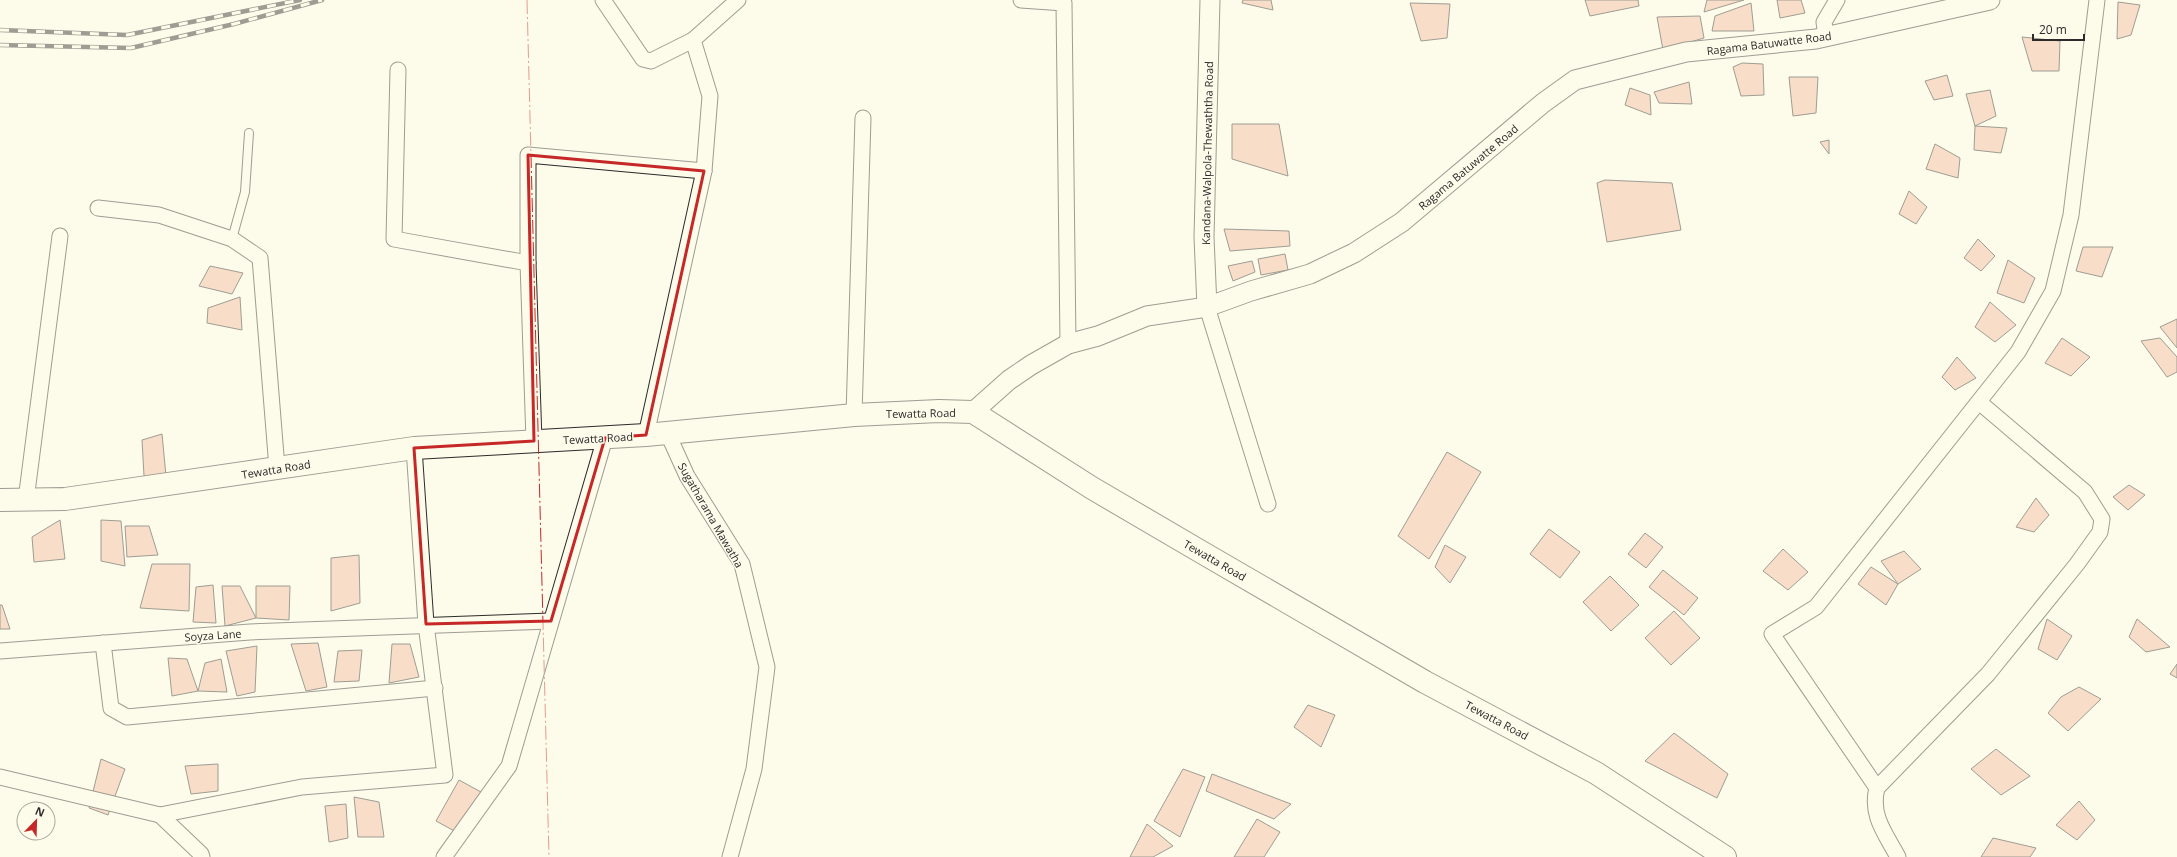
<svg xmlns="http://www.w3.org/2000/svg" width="2177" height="857" font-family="'Open Sans',sans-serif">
<rect width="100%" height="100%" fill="#fdfbea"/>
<g fill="#f2b8a0" stroke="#2b2b2b">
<polygon points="1243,0 1271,0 1273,10 1242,3"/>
<polygon points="1585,0 1638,0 1639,6 1590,16"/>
<polygon points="1707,0 1744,0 1704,12"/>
<polygon points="1777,0 1801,0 1805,13 1780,18"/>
<polygon points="2118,2 2140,5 2131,35 2117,39"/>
<polygon points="1410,3 1450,4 1447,38 1421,41"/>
<polygon points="1751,3 1754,31 1712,31 1715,16"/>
<polygon points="1700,16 1704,38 1663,50 1657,17"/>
<polygon points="2022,37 2060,41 2059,71 2032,71"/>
<polygon points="1742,63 1763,64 1764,95 1741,96 1733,67"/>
<polygon points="1947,75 1953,96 1934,100 1925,81"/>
<polygon points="1789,77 1818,77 1816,113 1793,116"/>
<polygon points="1689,82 1692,104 1659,103 1654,92"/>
<polygon points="1630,88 1650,95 1651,115 1625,105"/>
<polygon points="1990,90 1996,116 1975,126 1966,94"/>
<polygon points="1232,124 1279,124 1288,176 1232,159"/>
<polygon points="1975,126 2007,128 2001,153 1974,150"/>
<polygon points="1829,140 1829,154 1820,142"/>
<polygon points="1935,144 1960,158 1958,178 1926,169"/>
<polygon points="1605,180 1672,183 1681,230 1607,242 1597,183"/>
<polygon points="1909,191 1927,207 1916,224 1899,214"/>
<polygon points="1224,229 1289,231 1290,246 1230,251"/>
<polygon points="1978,239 1995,256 1981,271 1964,258"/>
<polygon points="2083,247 2113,247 2102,277 2076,271"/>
<polygon points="1285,254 1288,270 1261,275 1258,259"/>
<polygon points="2008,260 2035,278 2024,303 1997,293"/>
<polygon points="1252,261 1255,272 1233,281 1228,266"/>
<polygon points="210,266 243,273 232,294 199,286"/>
<polygon points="240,297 242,330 207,323 208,308"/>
<polygon points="1990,302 2016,325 1995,342 1975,327"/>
<polygon points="2177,319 2177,348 2160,327"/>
<polygon points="2062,338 2090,357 2071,376 2045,363"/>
<polygon points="2160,338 2177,357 2177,372 2167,377 2141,341"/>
<polygon points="1957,357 1976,378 1955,390 1942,377"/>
<polygon points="162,434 166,476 144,476 142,440"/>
<polygon points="1447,452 1481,472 1429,559 1398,536"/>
<polygon points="2129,485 2145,495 2128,510 2113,497"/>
<polygon points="2036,498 2049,515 2034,532 2016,527"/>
<polygon points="60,520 65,559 34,562 32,537"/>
<polygon points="101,520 121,521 125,566 101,561"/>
<polygon points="125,526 149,526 158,555 127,557"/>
<polygon points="1549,529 1580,552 1560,578 1530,554"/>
<polygon points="1645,533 1663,547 1646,568 1628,554"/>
<polygon points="1445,545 1466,557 1450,583 1435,567"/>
<polygon points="1783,549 1808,572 1788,590 1763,571"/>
<polygon points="1904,551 1921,569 1898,584 1881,561"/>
<polygon points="359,555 360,603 331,611 331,558"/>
<polygon points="152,564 190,564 189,611 140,608"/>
<polygon points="1871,567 1898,584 1886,605 1858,584"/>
<polygon points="1663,570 1698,598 1684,615 1649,587"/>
<polygon points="1610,576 1639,605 1611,631 1583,602"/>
<polygon points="213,585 216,623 193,622 196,587"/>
<polygon points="222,586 240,586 256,618 225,626"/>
<polygon points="256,586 290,586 289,620 256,618"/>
<polygon points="0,605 2,605 10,629 0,629"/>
<polygon points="1674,611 1700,638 1671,665 1645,638"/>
<polygon points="2047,619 2072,636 2057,660 2038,649"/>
<polygon points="2137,619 2170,647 2146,652 2129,637"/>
<polygon points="318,643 327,687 306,691 291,644"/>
<polygon points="392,644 410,644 419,677 389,683"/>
<polygon points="257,646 255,692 237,696 226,651"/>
<polygon points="362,650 359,681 334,682 338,651"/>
<polygon points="168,658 187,659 198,691 172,696"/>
<polygon points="221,659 227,692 198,691 205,663"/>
<polygon points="2177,664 2177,678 2170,674"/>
<polygon points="2079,687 2101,699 2068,731 2048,713 2061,697"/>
<polygon points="1308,705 1335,715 1321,747 1294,727"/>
<polygon points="1674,733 1728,774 1717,798 1645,761"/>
<polygon points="1996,749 2030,776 2001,795 1971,769"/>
<polygon points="101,759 125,769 108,815 89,808"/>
<polygon points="218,764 218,791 191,794 185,766"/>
<polygon points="1183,769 1205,777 1180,837 1154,821"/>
<polygon points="1212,774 1291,804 1274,819 1206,791"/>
<polygon points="459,780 481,792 458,833 436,821"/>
<polygon points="354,797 379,802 384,837 358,837"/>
<polygon points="2079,801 2095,820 2077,840 2056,825"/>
<polygon points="346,804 348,838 329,842 325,806"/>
<polygon points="1257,819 1280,832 1264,857 1234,857"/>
<polygon points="1147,824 1173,846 1153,857 1130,857"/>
<polygon points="1993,838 2036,848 2030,857 1981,857"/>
</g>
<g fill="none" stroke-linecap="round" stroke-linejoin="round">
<defs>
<polyline id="service" points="232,239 245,192 249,133"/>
<g id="minor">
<polyline points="603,0 643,59 651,61 693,40 710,96 704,171 646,435"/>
<polyline points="1021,0 1064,3 1068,344"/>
<polyline points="1826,37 1824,22 1837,0"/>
<polyline points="693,40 738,0"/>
<polyline points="398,70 394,239 528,263 534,441"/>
<polyline points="98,208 159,215 232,239 260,258 277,468"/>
<polyline points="528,263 528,155 704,171"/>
<polyline points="1207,307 1268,504"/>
<polyline points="854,415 863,118"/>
<polyline points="667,432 687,476 742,564 767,667 754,769 730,857"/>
<polyline points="26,500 60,236"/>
<polyline points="103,643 111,708 127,717 435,688"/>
<polyline points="0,651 250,632 551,621"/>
<polyline points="0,777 160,815 302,787 445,775 426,624 414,448"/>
<polyline points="1877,788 1988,674 2077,564 2100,532 2102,519 2085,492 1979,402"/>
<polyline points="160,815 201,854 202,857"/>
<polyline points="444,857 509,766 605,438"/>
<path d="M1898,857C1885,833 1870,815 1877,788L1772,634L1816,607L2018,352L2053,291L2071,215L2097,0"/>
</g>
<g id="tertiary">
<polyline points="1207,307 1204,237 1210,0"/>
<polyline points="973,412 1009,380 1031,365 1068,344 1098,336 1147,316 1207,307 1251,291 1310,274 1354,253 1402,222 1543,103 1575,80 1686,52 1816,39 1990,0"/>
</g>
<polyline id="primary" points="0,500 65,499 414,448 646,435 854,415 939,411 973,412 1092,488 1203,553 1425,682 1596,773 1725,857"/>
</defs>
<use href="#service" stroke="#2b2b2b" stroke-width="10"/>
<use href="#minor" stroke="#2b2b2b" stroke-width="17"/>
<use href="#tertiary" stroke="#2b2b2b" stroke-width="21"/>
<use href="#primary" stroke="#2b2b2b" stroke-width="24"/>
<use href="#service" stroke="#fdfbea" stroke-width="8"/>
<use href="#minor" stroke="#fdfbea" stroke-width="15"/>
<use href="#tertiary" stroke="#fdfbea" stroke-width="19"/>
<use href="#primary" stroke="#fdfbea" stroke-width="22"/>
<defs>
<g id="rail">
<polyline points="0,30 127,35 300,0"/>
<polyline points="0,45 131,48 234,24 322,0"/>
</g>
</defs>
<use href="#rail" stroke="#2b2b2b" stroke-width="4.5"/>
<use href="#rail" stroke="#fdfbea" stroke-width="3" stroke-dasharray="9" stroke-linecap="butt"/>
<polyline stroke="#c62828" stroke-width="1" stroke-dasharray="14 3 2 3" stroke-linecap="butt" points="527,0 549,857"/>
</g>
<path d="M0 0H2177V857H0ZM528,155L704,171L646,435L605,438L551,621L426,624L414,448L534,441Z" fill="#fdfbea" fill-opacity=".55" fill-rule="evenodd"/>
<path fill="none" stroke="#c62828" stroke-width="3" stroke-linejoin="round" d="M528,155L704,171L646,435L605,438L551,621L426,624L414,448L534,441Z"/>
<g text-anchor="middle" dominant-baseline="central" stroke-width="3" stroke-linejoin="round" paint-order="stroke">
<g font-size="11" fill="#2b2b2b" stroke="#fdfbea">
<text transform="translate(1769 43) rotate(-7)">Ragama Batuwatte Road</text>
<text transform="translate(1207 153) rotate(-89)">Kandana-Walpola-Thewaththa Road</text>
<text transform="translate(1468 167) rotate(-40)">Ragama Batuwatte Road</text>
<text transform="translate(921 413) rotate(-1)">Tewatta Road</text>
<text transform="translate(598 438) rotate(-3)">Tewatta Road</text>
<text transform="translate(276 469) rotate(-9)">Tewatta Road</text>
<text transform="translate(711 515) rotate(60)">Sugatharama Mawatha</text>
<text transform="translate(1215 560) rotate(30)">Tewatta Road</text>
<text transform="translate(213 635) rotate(-4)">Soyza Lane</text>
<text transform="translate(1497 720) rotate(28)">Tewatta Road</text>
</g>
</g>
<g transform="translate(36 821) rotate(23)"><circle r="19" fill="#fdfbea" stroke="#a9a89e"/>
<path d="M0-3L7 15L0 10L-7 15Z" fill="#c62828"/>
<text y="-6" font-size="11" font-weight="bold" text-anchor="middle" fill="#2b2b2b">N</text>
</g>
<path d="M2033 34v6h51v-6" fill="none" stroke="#2b2b2b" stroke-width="2"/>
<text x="2039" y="34" font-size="12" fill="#2b2b2b" stroke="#fdfbea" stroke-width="3" paint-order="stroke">20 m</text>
</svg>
